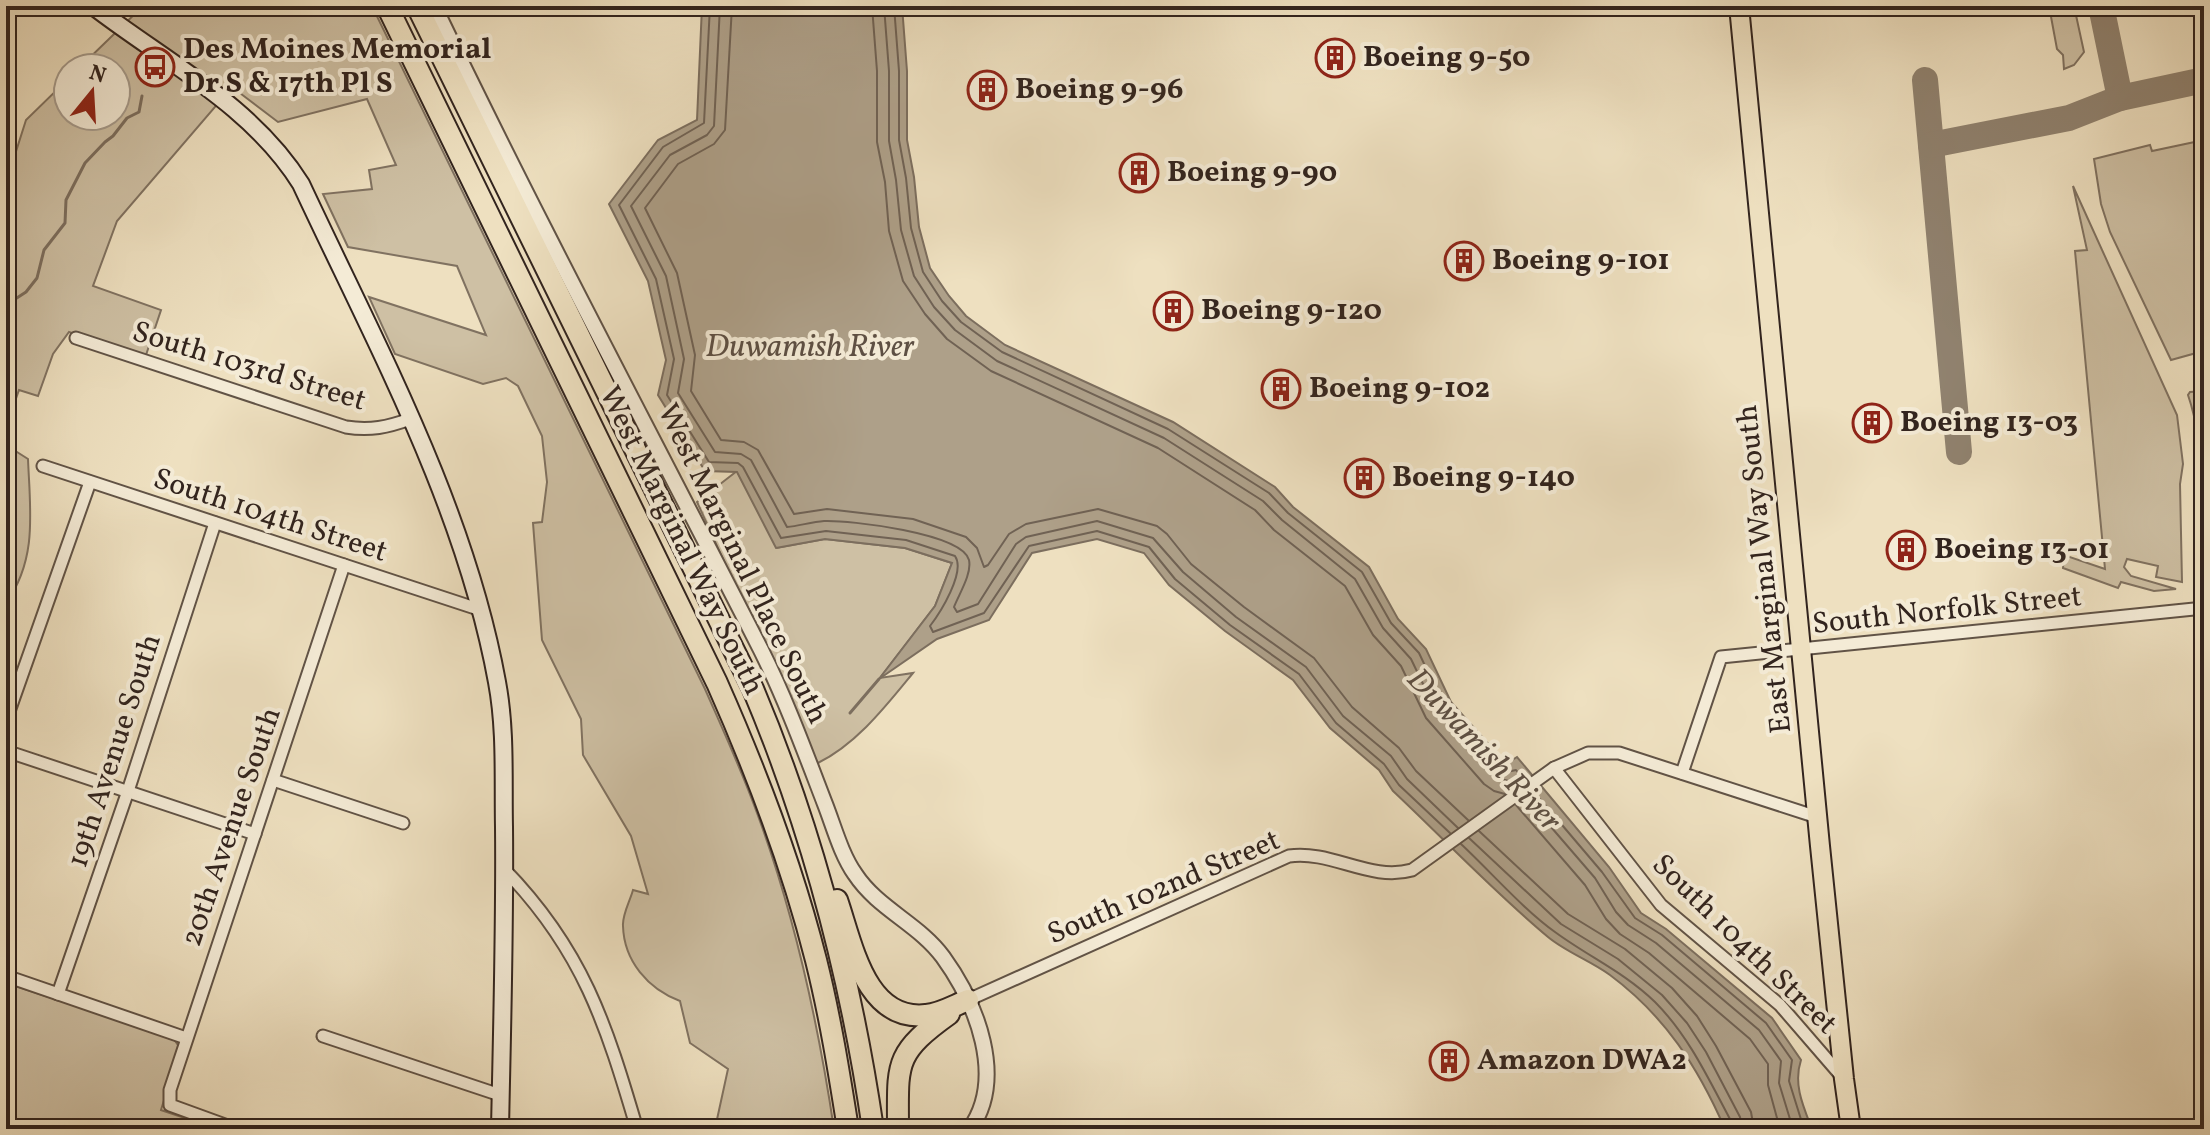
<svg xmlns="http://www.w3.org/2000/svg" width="2210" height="1135" font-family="Vollkorn,serif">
<rect width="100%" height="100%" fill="#eee0c0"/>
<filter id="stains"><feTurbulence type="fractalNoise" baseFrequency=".0025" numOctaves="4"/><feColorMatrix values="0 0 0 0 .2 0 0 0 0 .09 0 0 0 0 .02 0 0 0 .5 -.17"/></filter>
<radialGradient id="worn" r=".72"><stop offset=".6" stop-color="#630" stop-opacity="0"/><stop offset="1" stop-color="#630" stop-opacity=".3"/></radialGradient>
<g fill="#cec0a4" stroke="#807261" stroke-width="2">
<path d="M143,6H372L705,689C723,730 742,771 757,813C795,916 818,1022 834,1129H738L716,1124L728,1069L690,1043L680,1001C648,989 624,961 623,926C622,915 630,901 633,890L648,894L631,836L583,755L581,719L542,640L533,523L542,522L547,482L542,436L518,386L506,378L483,384L395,354L369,297L486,335L457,266L348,247L323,194L372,189L369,170L396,165L367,99L278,122L232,87L117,221L93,286L161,310L145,358L69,332L53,354L38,396L19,390L6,427V183L26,120L68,79V116H116V68H79Z"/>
<polygon points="2049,6 2074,6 2084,52 2074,65 2064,69 2063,55 2057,49"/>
<polygon points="2204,140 2204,357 2200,352 2171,360 2110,232 2101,204 2094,159 2150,145 2152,151"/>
<polygon points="2073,186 2177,415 2183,464 2180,484 2182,582 2156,577 2158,566 2127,559 2124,567 2131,576 2176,589 2154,591 2121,582 2118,588 2063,568 2064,555 2105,569 2075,251 2087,250"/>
<path d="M2204,391V518C2199,473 2203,439 2188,395L2190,392Z"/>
<path d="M6,445L28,459C30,510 38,559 6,603Z"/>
<path d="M737,471L777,548L825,539L905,548L952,563L935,606L880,678L913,673C886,706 856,745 816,764L697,502Z"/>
<polygon points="6,983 173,1038 180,1048 161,1110 218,1129 6,1129"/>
</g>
<path fill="#aea089" stroke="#7c6e5e" stroke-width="2" d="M702,6H902L907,71V140L914,177L919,227L930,268L949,296L966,316L1005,345L1173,422L1275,487L1293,507L1369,567L1398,619L1426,649L1451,702L1506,764L1517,757L1609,867L1641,913L1666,929L1772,1018L1801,1060C1793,1084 1803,1106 1812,1129H1725C1698,1067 1665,1016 1610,975C1591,961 1566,952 1548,937C1494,892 1444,839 1393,791L1379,770L1330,728L1293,680L1225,631L1169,585L1144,553L1097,539L1032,553L989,620L937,639L879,679L935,606L952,563L905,548L825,539L776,548L737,472L705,471L658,395L666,360L648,281L609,204L658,140L697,120Z"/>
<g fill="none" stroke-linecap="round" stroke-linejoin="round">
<g stroke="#706254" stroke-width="2">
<path d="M710,6L704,123L663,147L619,205L656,279L674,359L667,395L709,462L738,463L743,467L781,538L826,531L906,540L955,556C966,572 940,613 930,626L933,632L984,613L1029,546L1097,531L1149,547L1175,579L1230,625L1299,674L1336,723L1384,764L1399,785L1450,833"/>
<path d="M720,6L714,126L707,135L670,155L631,206L666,276L684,359L678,393L715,452L741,454L751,460L787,527C799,526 811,522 824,521C849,520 962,533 969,560C972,574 959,594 954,607L957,612L978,604L1016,544L1026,537L1097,521L1153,538L1183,572L1236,617L1306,667L1343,716L1391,756L1407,779L1458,828"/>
<polyline points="732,6 725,130 714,144 678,164 645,208 677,273 695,355 691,391 721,440 744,442 758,450 794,514 827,509 913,519 966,537 977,548 984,567 988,565 1009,534 1026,524 1098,509 1157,526 1167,534 1191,564 1244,607 1314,658 1352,707 1399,748 1416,771 1468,820"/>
<polyline points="872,6 877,71 877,142 885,182 889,231 903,281 925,314 947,339 991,371 1158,448 1255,510 1274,530 1345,586 1373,635 1401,666 1426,718 1484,784 1494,791 1505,794"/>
<polyline points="884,6 889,71 889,141 896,180 901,230 914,276 934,307 955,330 997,361 1164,438 1263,501 1282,520 1355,579 1383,628 1411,659 1437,713 1494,777 1512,782 1516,786"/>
<polyline points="894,6 899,71 899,140 906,178 911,228 923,272 942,301 961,322 1002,352 1168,429 1269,493 1288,513 1362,572 1391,623 1419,653 1444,706 1500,769 1507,772 1516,770 1524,780"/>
<polyline points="1534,792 1602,872 1635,918 1662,935 1766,1023 1792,1060 1789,1081 1804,1129"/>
<polyline points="1526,798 1595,878 1616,912 1628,925 1656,943 1759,1030 1781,1061 1779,1083 1793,1129"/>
<polyline points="1516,805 1585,885 1606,919 1620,934 1649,953 1750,1039 1768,1064 1768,1085 1780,1129"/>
<polyline points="1479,831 1568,914 1625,949 1672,988 1697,1016 1716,1046 1751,1112 1754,1129"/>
<polyline points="1469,838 1561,924 1618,959 1662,995 1687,1023 1706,1052 1740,1117 1742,1129"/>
<path d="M1461,844C1491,872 1523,909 1555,932C1589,957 1624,972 1655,1002C1689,1036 1709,1080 1731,1121L1732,1129"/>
</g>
<g stroke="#7c6e5e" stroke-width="3">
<polyline points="180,14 186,6"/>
<polyline points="6,305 26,292 37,278 44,250 65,223 66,200 85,163 105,142 113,136 127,118 139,112 142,96"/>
<polyline points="850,713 879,679"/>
</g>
<g stroke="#90826f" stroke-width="26">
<polyline points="2101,6 2120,98"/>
<polyline points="1925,80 1959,452"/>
<polyline points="1931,145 2069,118 2120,98 2204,80"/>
</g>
<defs>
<g id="minor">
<path d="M76,338L346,427C370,431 388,427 410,419"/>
<polyline points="43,466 481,610"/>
<polyline points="6,720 90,482"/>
<polyline points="6,751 255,834"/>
<polyline points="1554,768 1661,905 1780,1005 1844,1079"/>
<polyline points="1682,773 1721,657 2204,608"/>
<polyline points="273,780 403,823"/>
<path d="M504,869C583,950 606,1024 637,1129"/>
<polyline points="6,976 186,1038"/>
<polyline points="58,994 128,791 215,523"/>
<path d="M968,1000L1289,856C1332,850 1370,882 1412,870L1554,768L1588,753H1619L1817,817"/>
<polyline points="323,1036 500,1095"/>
<polyline points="236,1129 170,1105 170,1090 344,565"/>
</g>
<path id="tertiary" d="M434,6C538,223 652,436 761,650C786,700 805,752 825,804C834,827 841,854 855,874C878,909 919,924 943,957C977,1004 1006,1078 970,1129"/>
<path id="secondary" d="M93,6C164,61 252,105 301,184C376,345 465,506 497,682C506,730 503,779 504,827C505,928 502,1029 500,1129"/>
<polyline id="primary" points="1739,6 1820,846 1844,1079 1851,1129"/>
<g id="motorway">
<path d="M387,6L717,683C757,773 792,865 816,960C830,1016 839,1072 848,1129"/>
<path d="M417,6L753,689C812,829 851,979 873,1129"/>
<path d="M837,900C852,943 865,1022 926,1015C940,1014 955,1005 968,1000"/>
<path d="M898,1129C898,1064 893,1054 949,1014"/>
</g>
</defs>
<use href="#minor" stroke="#615346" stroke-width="15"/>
<use href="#tertiary" stroke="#615346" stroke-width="18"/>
<use href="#secondary" stroke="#32241e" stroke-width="20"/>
<use href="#primary" stroke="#32241e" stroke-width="22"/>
<use href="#motorway" stroke="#32241e" stroke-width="24"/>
<use href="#minor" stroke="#f4ebd6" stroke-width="11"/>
<use href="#tertiary" stroke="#f4ebd6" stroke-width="14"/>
<use href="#secondary" stroke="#f4ebd6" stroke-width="16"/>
<use href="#primary" stroke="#eee0c0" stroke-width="18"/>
<use href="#motorway" stroke="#eee0c0" stroke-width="20"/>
</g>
<defs>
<symbol id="building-ring" viewBox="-11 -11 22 22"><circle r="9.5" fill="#f4ebd6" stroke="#8f2418" stroke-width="1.5"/><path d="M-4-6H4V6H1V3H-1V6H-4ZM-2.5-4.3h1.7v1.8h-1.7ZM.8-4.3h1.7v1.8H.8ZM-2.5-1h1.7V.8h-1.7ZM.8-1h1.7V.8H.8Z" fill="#8f2418"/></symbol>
<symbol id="bus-ring" viewBox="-11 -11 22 22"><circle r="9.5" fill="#f4ebd6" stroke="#8f2418" stroke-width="1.5"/><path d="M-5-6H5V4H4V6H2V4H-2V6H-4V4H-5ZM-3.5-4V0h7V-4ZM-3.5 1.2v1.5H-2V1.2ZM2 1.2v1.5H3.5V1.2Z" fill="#8f2418"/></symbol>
</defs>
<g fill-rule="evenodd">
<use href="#building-ring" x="1313" y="36" width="44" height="44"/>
<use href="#bus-ring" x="133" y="45" width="44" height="44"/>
<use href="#building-ring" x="965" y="68" width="44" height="44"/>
<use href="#building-ring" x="1117" y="151" width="44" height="44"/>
<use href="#building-ring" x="1442" y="239" width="44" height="44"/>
<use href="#building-ring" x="1151" y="289" width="44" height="44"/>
<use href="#building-ring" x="1259" y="367" width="44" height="44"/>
<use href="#building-ring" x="1850" y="401" width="44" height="44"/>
<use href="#building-ring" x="1342" y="456" width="44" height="44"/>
<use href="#building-ring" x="1884" y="528" width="44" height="44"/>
<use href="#building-ring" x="1427" y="1039" width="44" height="44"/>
</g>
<g text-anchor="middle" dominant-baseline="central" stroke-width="8" stroke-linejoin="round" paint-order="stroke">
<g font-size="30" font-weight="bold" fill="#32241e" stroke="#f4ebd6" text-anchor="start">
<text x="183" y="50">Des Moines Memorial<tspan x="183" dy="34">Dr S &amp; 17th Pl S</tspan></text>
<text x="1363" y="58">Boeing 9-50</text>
<text x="1015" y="90">Boeing 9-96</text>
<text x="1167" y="173">Boeing 9-90</text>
<text x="1492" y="261">Boeing 9-101</text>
<text x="1201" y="311">Boeing 9-120</text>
<text x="1309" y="389">Boeing 9-102</text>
<text x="1900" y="423">Boeing 13-03</text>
<text x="1392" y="478">Boeing 9-140</text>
<text x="1934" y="550">Boeing 13-01</text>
<text x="1477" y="1061">Amazon DWA2</text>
</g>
<g font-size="30" fill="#32241e" stroke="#f4ebd6">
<text transform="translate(249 367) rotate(17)">South 103rd Street</text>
<text transform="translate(270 516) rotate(18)">South 104th Street</text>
<text transform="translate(681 541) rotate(64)">West Marginal Way South</text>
<text transform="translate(742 564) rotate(64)">West Marginal Place South</text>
<text transform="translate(1765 569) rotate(-96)">East Marginal Way South</text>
<text transform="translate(1947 611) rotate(-6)">South Norfolk Street</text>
<text transform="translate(115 751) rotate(-72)">19th Avenue South</text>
<text transform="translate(232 827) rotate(-71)">20th Avenue South</text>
<text transform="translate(1164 888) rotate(-23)">South 102nd Street</text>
<text transform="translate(1744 945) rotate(44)">South 104th Street</text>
</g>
<g font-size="32" font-style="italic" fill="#5d4f43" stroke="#f4ebd6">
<text x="810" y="348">Duwamish River</text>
<text transform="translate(1483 751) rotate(47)">Duwamish River</text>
</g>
</g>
<rect width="2210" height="1135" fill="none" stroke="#eee0c0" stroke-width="32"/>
<rect x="8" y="8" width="2194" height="1119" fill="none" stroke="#32241e" stroke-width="4"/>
<rect x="16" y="16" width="2178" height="1103" fill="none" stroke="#32241e" stroke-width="2"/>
<g transform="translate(92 92) rotate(18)"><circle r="38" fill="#f4ebd6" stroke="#a69b8c" stroke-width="2"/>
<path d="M0-6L14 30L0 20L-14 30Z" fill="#8f2418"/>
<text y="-12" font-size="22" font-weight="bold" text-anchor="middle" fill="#32241e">N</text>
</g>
<rect width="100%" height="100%" filter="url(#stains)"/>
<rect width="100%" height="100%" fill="url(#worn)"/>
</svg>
